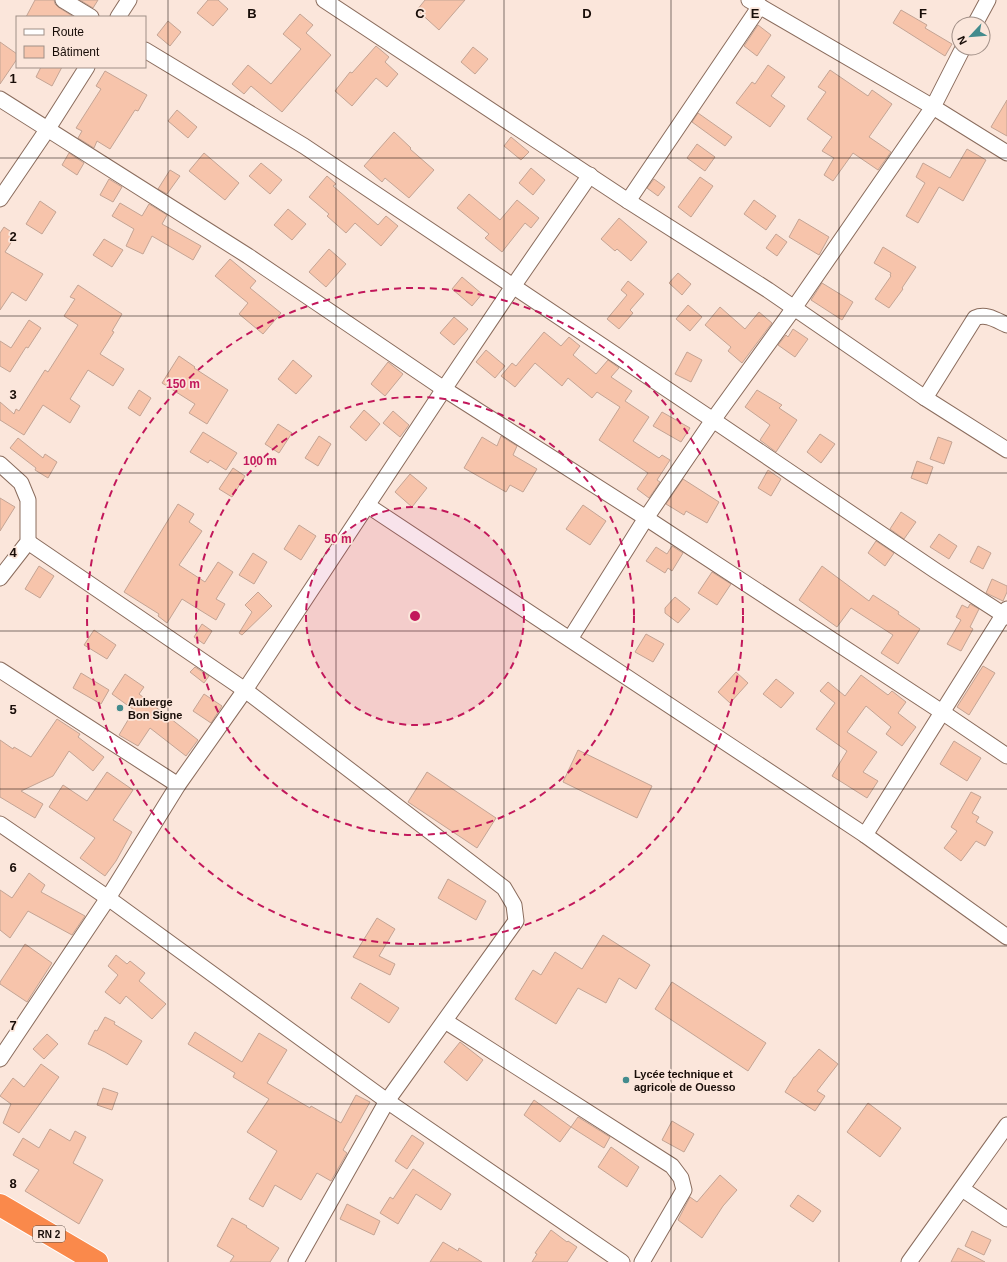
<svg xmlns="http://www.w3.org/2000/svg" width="1007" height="1262" font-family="Arial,sans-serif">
<rect width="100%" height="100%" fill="#fbe6db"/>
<g fill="#f7c4ab" stroke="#c4a494">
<polygon points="35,0 54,0 55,4 58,7 74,17 26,17"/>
<polygon points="80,0 98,0 93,8"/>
<polygon points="208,0 218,0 228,9 213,26 197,13"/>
<polygon points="425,0 465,0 439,30 417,10"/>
<polygon points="901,10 927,25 925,28 952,44 945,56 893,23"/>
<polygon points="300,14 313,25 306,33 331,55 282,112 251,86 244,94 232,84 248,65 271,84 301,49 283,34"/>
<polygon points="168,21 181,32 170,46 157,35"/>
<polygon points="758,25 771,35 757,56 744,46"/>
<polygon points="0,42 17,54 17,59 0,84"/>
<polygon points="376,46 389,57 385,62 398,74 387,87 376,78 352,106 335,91 350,72 352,73"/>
<polygon points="473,47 488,59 475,74 461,62"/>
<polygon points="768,65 785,77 771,96 785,106 770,127 736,103 752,82 755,84"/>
<polygon points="41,67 62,67 52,86 36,77"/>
<polygon points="830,70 868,96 872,90 892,104 869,137 891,152 878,170 853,153 833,181 824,175 834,158 822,151 832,137 807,119 826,92 818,87"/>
<polygon points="105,71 147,95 138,111 135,110 110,149 97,141 94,148 78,138 82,131 76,128 101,89 96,86"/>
<polygon points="1007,100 1007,136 991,127"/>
<polygon points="177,110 197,127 188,138 168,121"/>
<polygon points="698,113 732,137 725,146 692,122"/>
<polygon points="394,132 411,148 410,149 434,170 409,198 385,178 382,182 364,166"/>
<polygon points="511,137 529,152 521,160 504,146"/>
<polygon points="697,144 715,157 705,171 687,158"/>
<polygon points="967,149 986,160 963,201 939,187 918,223 906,216 925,183 916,177 923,163 950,178"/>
<polygon points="69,153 84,163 77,175 62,165"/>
<polygon points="204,153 239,183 225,200 189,171"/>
<polygon points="261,163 282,180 270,194 249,176"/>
<polygon points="531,168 545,180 533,195 519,183"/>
<polygon points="170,170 180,176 167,194 158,189"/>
<polygon points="327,176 336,184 333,186 378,225 386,216 398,226 381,246 355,223 346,233 327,216 329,214 309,197"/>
<polygon points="700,177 713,186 691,217 678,207"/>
<polygon points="109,179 122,187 113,202 100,195"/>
<polygon points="654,179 665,187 658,196 647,188"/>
<polygon points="469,194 500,220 517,200 539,218 531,228 525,223 502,252 485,238 489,234 457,208"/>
<polygon points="754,200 776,216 766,230 744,214"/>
<polygon points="40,201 56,212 42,234 26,224"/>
<polygon points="120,203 142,216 149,204 167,215 162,224 201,246 193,260 152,236 143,254 126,246 134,229 112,216"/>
<polygon points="288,209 306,224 292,240 274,225"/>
<polygon points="619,218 647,242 631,261 617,249 615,251 601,239"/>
<polygon points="799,219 829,237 819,255 789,237"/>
<polygon points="4,227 16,235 5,252 43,274 26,301 12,292 0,310 0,233"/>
<polygon points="776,234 787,242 777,256 766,248"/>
<polygon points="104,239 123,250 112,267 93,255"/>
<polygon points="883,247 916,267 902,288 903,289 889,308 875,299 891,276 890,275 891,273 874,263"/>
<polygon points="329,249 346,264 326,287 309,272"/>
<polygon points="230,259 256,281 250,288 281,313 263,334 239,314 248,303 215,276"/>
<polygon points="678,273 691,284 682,295 669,283"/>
<polygon points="462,277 482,294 472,306 452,289"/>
<polygon points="628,281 644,294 630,310 633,313 619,329 607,319 627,295 621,290"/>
<polygon points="822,283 853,302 842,320 811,300"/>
<polygon points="78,285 122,314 112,331 114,332 100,354 124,369 113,386 88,370 70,399 80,406 70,423 43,405 24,435 0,420 0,402 14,414 16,409 19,411 45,370 48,372 78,325 64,316 75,299 70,297"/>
<polygon points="688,305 702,317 690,331 676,319"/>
<polygon points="720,307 745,329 759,312 772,323 742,363 728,351 731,347 705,325"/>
<polygon points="454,317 468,329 454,345 440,333"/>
<polygon points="29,320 41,328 28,348 26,347 10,372 0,366 0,341 11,348"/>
<polygon points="793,329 808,339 795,357 778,345 786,335 788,337"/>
<polygon points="544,332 561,346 569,337 580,346 573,355 596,374 608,360 619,368 611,377 632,391 625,401 649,417 633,441 659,458 662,455 670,460 657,480 660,482 649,498 637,489 648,473 599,440 620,407 597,392 592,398 568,378 562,386 535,363 515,387 501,376 512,363 516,366"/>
<polygon points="486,350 505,366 495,378 476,362"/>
<polygon points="687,352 702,360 691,382 675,374"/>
<polygon points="179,356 195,367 194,368 228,390 207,424 189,413 195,404 162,383"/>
<polygon points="293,360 312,376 296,394 278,379"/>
<polygon points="388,362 403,374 385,396 371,384"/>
<polygon points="139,390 151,398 140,416 128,408"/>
<polygon points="757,390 782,405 779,408 797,420 776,452 760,440 770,425 745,407"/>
<polygon points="364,410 380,424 366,441 350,427"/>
<polygon points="393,411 409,425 400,437 383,423"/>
<polygon points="662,412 690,428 681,442 653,426"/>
<polygon points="278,424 292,433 279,453 265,444"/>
<polygon points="203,432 237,453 226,470 210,460 208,463 190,452"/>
<polygon points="820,434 835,444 821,463 807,452"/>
<polygon points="319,436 331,444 318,466 305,458"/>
<polygon points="501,436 517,446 513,455 537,469 523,492 510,485 506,492 464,468 482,437 497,446"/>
<polygon points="938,437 952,442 944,464 930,459"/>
<polygon points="18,438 43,458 45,454 57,462 48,478 35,470 36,468 10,448"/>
<polygon points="917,461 933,467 927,484 911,478"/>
<polygon points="233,468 245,476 232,497 219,489"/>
<polygon points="768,470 781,479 771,496 758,488"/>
<polygon points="410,474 427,488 412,507 395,492"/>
<polygon points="683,479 719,502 707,523 686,511 684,515 666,504"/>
<polygon points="0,498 15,507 0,531"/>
<polygon points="178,504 194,514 189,522 202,531 179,565 205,582 218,562 233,572 216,599 225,604 216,620 182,599 167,623 158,616 159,614 124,592"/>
<polygon points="583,505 606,521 590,545 566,529"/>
<polygon points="901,512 916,522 904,539 890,529"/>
<polygon points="299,525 316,536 301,560 284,549"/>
<polygon points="939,534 957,546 949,559 930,547"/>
<polygon points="876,541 894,553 885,566 868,553"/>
<polygon points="672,546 683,553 672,571 668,568 665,573 646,561 656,547 667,554"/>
<polygon points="978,546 991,553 983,569 970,562"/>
<polygon points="253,553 267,562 254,584 239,575"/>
<polygon points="39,566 54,576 40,598 25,589"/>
<polygon points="822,566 869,601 873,595 899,612 898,614 920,629 898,664 881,653 893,635 851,608 837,627 799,600"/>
<polygon points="712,572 731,584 717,605 698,593"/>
<polygon points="992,579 1007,586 1007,592 1003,601 986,593"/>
<polygon points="258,592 272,606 242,635 239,633 252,612 245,605"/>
<polygon points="675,597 690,609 678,623 665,613 665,608"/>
<polygon points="970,604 979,609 970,627 973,629 961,651 947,644 961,620 956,617 962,605 968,608"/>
<polygon points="202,624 212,631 204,644 194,637"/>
<polygon points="94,630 116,645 107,659 84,645"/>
<polygon points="646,634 664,644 653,662 635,652"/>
<polygon points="983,666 995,673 969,715 957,707"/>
<polygon points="195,667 209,676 204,683 190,672"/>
<polygon points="736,672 748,683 730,703 718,692"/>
<polygon points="81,673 109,690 101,704 73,688"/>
<polygon points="125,674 144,687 139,694 198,740 186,756 150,728 138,746 119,735 134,710 112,694"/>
<polygon points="861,675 888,695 892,691 906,702 898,713 916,727 902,746 886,734 891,727 866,706 847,732 877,752 863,772 878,781 867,798 832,776 847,751 816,729 835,703 820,691 828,682 845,696"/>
<polygon points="776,679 794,693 781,708 763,694"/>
<polygon points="204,694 222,706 211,723 193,711"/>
<polygon points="57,719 80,734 78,737 104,757 93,771 69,751 53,776 21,791 43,804 35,818 0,797 0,740 13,749 14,747 31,757"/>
<polygon points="954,741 981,758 967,781 940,764"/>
<polygon points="578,750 652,786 637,818 563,782"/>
<polygon points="107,772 133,790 113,820 132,832 116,861 105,876 80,858 95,838 49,807 63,785 87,801"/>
<polygon points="427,772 496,818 477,848 408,802"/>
<polygon points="971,792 981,797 972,813 979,817 976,822 993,832 985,846 976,841 961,861 944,848 957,831 951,827"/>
<polygon points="29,873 45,885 41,892 85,916 72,935 28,911 10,938 0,930 0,890 12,898"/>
<polygon points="448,879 486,901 476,920 438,898"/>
<polygon points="377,918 395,929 379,956 395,964 390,975 353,957"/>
<polygon points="603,935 650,965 636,989 619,978 606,1003 578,988 556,1024 515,999 533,970 541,975 555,952 582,969"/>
<polygon points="25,944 52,963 27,1002 0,984 0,982"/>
<polygon points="116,955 127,964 130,961 145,973 139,981 166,1004 152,1019 126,996 120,1004 105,992 118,975 108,966"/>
<polygon points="672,982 766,1043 748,1071 655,1009"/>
<polygon points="360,983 399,1008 389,1023 351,998"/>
<polygon points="105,1017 115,1022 114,1024 142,1041 127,1065 105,1052 88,1044 95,1030 97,1031"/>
<polygon points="195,1032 242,1062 259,1033 287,1050 267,1083 310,1108 311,1106 341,1123 356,1095 370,1102 343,1150 347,1153 331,1181 317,1173 301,1200 275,1185 263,1207 249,1199 277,1151 247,1132 269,1099 233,1077 235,1073 188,1044"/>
<polygon points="47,1034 58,1044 44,1059 33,1049"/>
<polygon points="460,1042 483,1060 467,1081 444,1062"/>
<polygon points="819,1049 838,1064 817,1091 825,1096 815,1111 785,1092 794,1077 795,1077"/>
<polygon points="41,1064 59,1077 19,1133 3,1123 11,1104 0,1096 13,1078 24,1087"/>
<polygon points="103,1088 118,1093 112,1110 97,1105"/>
<polygon points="534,1100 571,1127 560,1142 524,1115"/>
<polygon points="868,1103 901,1128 880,1157 847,1132"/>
<polygon points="578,1117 610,1137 604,1148 571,1127"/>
<polygon points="672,1121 694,1134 684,1152 662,1140"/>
<polygon points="50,1129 70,1141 75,1131 86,1137 73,1163 103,1180 79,1224 25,1191 39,1170 13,1155 23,1138 39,1148"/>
<polygon points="412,1135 424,1143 407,1169 395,1161"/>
<polygon points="611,1147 639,1167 627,1187 598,1167"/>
<polygon points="413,1169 451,1194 441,1210 416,1194 398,1224 380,1213 390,1197 393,1199"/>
<polygon points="720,1175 737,1190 723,1206 702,1238 678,1220 690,1197 697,1202"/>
<polygon points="798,1195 821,1211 813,1222 790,1206"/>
<polygon points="347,1204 380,1221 374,1235 340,1219"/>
<polygon points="232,1218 247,1226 246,1227 279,1248 270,1262 230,1262 234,1256 217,1246"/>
<polygon points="551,1230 567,1242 568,1241 577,1247 567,1262 532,1262 537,1254 535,1253"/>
<polygon points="972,1231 991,1240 984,1255 965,1246"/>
<polygon points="443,1242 458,1251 459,1248 482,1262 430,1262"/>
<polygon points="958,1248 985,1262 951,1262"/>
</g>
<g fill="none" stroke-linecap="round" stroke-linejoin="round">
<defs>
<g id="minor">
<polyline points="63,0 91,17"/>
<polyline points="324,0 628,201 768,290 925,398 1007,450"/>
<polyline points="749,0 933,107 1007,153"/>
<polyline points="118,17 129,0"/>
<polyline points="975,24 988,0"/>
<polyline points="145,50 304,146 713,420 936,571 1007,617"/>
<polyline points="0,99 248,256 444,389 646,518 942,712 1007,756"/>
<polyline points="0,199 47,130 87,67"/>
<polyline points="628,201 760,6"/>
<path d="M925,398L975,318C986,313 996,320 1007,325"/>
<polyline points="0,464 21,483 28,500 28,542 0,578"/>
<polyline points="367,505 865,835 1007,937"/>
<polyline points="28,542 245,690 504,888 514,905 516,921 387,1101 296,1262"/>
<polyline points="570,639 646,518 713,420 794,308 933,107 963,48"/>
<polyline points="0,670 178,785"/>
<polyline points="0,824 108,898 387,1101 622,1262"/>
<polyline points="865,835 1007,609"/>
<polyline points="445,1021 672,1166 681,1178 684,1190 642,1262"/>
<polyline points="0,1059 108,898 178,785 245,690 444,389 514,285 590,175"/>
<polyline points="962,1189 1007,1219"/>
<polyline points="909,1262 1007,1125"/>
</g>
<polyline id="highway" points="0,1205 97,1262"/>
</defs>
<use href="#minor" stroke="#8a6c5d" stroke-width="17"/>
<use href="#highway" stroke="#fff" stroke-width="24"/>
<use href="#minor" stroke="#fff" stroke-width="15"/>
<use href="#highway" stroke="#fa894b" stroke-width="22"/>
</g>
<path fill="none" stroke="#180d08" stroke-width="1" stroke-opacity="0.55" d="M168,0V1262M336,0V1262M504,0V1262M671,0V1262M839,0V1262M0,158H1007M0,316H1007M0,473H1007M0,631H1007M0,789H1007M0,946H1007M0,1104H1007"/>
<circle cx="415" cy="616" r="109" fill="#c2185b" fill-opacity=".12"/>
<g fill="none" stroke="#c2185b" stroke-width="2" stroke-dasharray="7 5">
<circle cx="415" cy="616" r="109"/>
<circle cx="415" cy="616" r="219"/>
<circle cx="415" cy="616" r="328"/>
</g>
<g fill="#438b8d" stroke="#fbe6db" stroke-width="1.5">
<circle cx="120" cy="708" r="4"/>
<circle cx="626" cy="1080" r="4"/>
</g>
<g text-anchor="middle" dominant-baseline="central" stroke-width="3.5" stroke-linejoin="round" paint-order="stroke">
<rect fill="#fbe6db" stroke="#5c4e47" stroke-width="1" x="33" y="1226" width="32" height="16" rx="3"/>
<g font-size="10" font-weight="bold" fill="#180d08">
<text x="49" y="1234">RN 2</text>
</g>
<g font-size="11" font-weight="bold" fill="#180d08" stroke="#fbe6db" text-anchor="start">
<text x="128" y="702">Auberge<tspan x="128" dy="13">Bon Signe</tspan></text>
<text x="634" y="1074">Lycée technique et<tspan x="634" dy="13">agricole de Ouesso</tspan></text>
</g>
</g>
<g font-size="13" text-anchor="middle" font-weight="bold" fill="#180d08" stroke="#fbe6db" stroke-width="3.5" stroke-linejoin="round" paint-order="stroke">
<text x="252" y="18">B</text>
<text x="420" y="18">C</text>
<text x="587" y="18">D</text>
<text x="755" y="18">E</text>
<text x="923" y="18">F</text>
<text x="13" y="83">1</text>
<text x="13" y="241">2</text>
<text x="13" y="399">3</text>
<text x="13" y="557">4</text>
<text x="13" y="714">5</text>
<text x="13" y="872">6</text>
<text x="13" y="1030">7</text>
<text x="13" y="1188">8</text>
</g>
<circle cx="415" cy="616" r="6" fill="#c2185b" stroke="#fbe6db" stroke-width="2"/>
<g font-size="12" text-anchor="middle" font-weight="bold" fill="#c2185b" stroke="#fbe6db" stroke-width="3.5" stroke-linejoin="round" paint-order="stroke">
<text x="183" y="388">150 m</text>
<text x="260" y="465">100 m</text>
<text x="338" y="543">50 m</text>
</g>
<rect x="16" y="16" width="130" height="52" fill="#fbe6db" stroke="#a08f87"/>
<rect x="24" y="29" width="20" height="6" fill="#ffffff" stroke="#a08f87"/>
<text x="52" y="36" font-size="12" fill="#180d08">Route</text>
<rect x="24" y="46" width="20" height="12" fill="#f7c4ab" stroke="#a08f87"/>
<text x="52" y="56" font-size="12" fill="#180d08">Bâtiment</text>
<g transform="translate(971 36) rotate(244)"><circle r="19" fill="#fbe6db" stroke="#a08f87"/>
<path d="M0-3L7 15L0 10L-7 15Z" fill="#438b8d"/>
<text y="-6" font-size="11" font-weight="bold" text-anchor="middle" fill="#180d08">N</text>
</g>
</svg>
